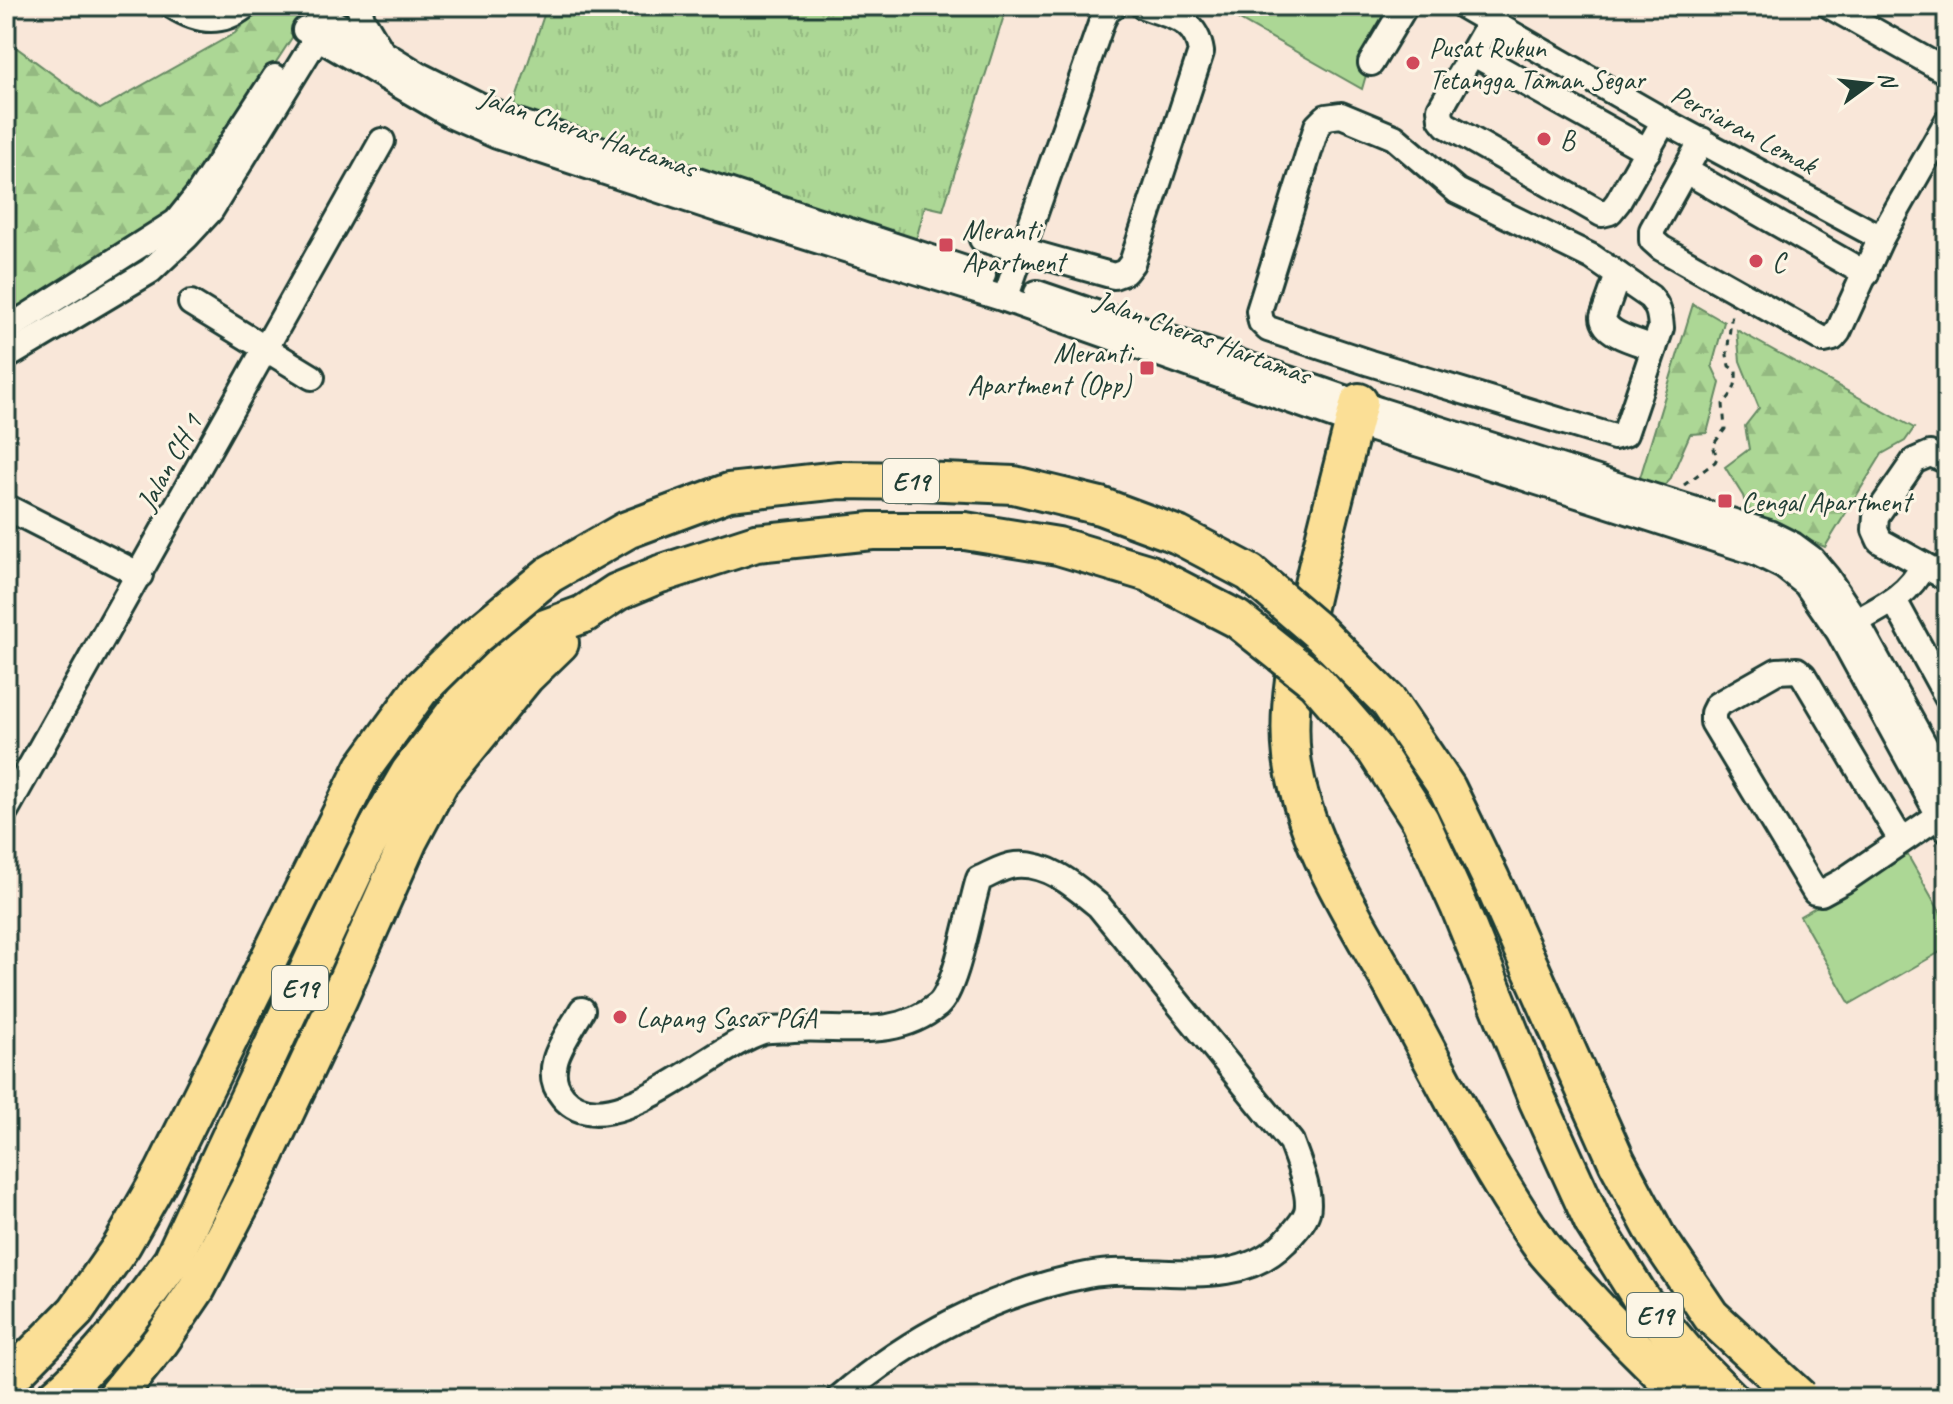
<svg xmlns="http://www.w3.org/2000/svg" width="1953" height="1404" font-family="Caveat,sans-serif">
<defs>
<pattern id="grass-tufts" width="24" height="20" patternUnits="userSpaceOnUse" patternTransform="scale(2)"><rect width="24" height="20" fill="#acd795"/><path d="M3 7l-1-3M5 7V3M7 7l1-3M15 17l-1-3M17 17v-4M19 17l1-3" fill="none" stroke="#94b981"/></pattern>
<pattern id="forest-firs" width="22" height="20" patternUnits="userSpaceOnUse" patternTransform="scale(2)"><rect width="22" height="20" fill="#acd795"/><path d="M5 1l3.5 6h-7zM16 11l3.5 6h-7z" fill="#94b981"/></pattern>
</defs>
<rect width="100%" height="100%" fill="#f9e7d9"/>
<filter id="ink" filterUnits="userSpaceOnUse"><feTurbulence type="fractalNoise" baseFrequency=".0125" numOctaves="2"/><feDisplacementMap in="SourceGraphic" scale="16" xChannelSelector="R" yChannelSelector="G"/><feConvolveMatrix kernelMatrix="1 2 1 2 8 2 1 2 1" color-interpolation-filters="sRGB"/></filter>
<g filter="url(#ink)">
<polygon fill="url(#grass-tufts)" stroke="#668a64" stroke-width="2" points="547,6 1007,6 943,210 925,206 916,240 513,108"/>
<g fill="url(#forest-firs)" stroke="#668a64" stroke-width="2">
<polygon points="260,6 307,6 293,36 195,187 136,240 6,326 6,34 9,42 100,109 235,33"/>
<polygon points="1693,304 1724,322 1712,366 1720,383 1707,433 1690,434 1670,480 1665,485 1639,481"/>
<polygon points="1737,330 1914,428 1905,441 1882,454 1825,547 1749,516 1743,496 1725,467 1749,449 1745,426 1759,408 1740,361"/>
</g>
<g fill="#acd795" stroke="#668a64" stroke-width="2">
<polygon points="1215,6 1386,6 1362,89"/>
<polygon points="1907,854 1947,924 1947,948 1850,1004 1800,916"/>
</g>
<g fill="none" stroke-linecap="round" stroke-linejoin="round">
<defs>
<g id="minor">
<path d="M173,6C198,22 221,25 245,6"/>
<polyline points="359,6 362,19 380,49"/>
<polyline points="1463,6 1664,121 1881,238"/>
<polyline points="1830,6 1947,72"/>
<polyline points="315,11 419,75 503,117 983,275"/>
<polyline points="1490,22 1440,109 1441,119 1446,125 1602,214 1610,212 1618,202 1664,121"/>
<polyline points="305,30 452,116 497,136 717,209 1005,299 1354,423 1755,552 1783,566 1806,584 1839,632 1947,830"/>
<polyline points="1472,53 1648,151"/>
<polyline points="1371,63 1405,6"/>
<path d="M1341,115L1394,137L1457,191L1592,257L1650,297C1659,307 1660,315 1661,328L1625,434L1614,437L1370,363L1268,329L1261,322L1259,311L1317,126L1326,117Z"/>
<polyline points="1702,140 1652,230 1652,240 1661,248 1824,340 1833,338 1838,332 1881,238 1947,122"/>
<polyline points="1686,171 1866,274"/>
<path d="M982,239L1114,276L1125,272L1132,263L1201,52C1196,18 1172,17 1143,6"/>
<path d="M1618,275L1603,317C1604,335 1639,342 1654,348"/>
<polyline points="1037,293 1379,410 1769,533 1793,545 1812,559 1827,577 1856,621 1947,786"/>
<polyline points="1005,299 1102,21 1107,11 1114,6"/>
<polyline points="191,303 312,377"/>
<polyline points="6,330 176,222 197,196 275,77"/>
<polyline points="6,357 150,271 186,237 211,210 326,23"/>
<polyline points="1947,461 1930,454 1914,461 1876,516 1875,530 1880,541 1947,578"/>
<polyline points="6,507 140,575"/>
<polyline points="1894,600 1947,697"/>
<path d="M1844,628C1873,611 1909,598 1923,565"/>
<polyline points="6,810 382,141"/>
<polyline points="1901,840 1803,675 1797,670 1777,671 1717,705 1713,713 1713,722 1815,892 1821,893 1843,881 1947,810"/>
<path d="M582,1010C567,1037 539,1069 563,1097C608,1150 715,1045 763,1031C772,1029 784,1030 793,1029C844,1026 896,1040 938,1005C957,989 970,906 979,879C989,875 1003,866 1015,865C1048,862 1075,886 1099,906L1291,1142C1297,1159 1312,1194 1307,1212C1304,1222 1292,1234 1285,1242C1232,1295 1153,1262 1087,1275C996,1292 909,1338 839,1398"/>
</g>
<g id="highway">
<path d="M1359,402C1342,468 1324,535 1309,602C1298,652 1286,705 1292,757C1303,840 1351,912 1391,983C1438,1069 1481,1159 1537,1240C1548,1257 1564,1271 1577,1286C1612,1325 1648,1362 1687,1398"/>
<polyline points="1593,1222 1642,1300 1695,1363 1730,1398"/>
<path d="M54,1398C101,1359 136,1310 172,1261L365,849L409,773L470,693L509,658L546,628L584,614"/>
<polyline points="115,1398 161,1341 197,1288 257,1173 339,998 409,840 440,782 526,676 560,643"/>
</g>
</defs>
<use href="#minor" stroke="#1f3d34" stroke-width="30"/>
<use href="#highway" stroke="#1f3d34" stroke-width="42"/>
<path stroke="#1f3d34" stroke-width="3" stroke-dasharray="6 6" stroke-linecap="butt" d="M1684,485L1715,462L1717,458L1713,445L1725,429L1723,404C1733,394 1737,386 1736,371L1729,366L1727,355L1732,311"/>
<use href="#minor" stroke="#fcf5e5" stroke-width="24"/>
<use href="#highway" stroke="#fbdf96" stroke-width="36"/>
<defs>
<g id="highway-bridge">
<polyline points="584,614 617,592 660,574 756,543 872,531 965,531 1058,546 1148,573 1237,619 1315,681 1375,750 1420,820 1459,906 1537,1099 1593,1222"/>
<polyline points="6,1378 16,1372 76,1311 122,1245 163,1173 364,767 420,690 474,637 550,574 627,530 729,492 839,480 921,481 1014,485 1100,506 1178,535 1250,573 1321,634 1388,701 1447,788 1491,879 1617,1162 1656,1235 1711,1316 1800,1398"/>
</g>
</defs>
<use href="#highway-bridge" stroke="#1f3d34" stroke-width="42" stroke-linecap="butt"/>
<use href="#highway-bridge" stroke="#fbdf96" stroke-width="36"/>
</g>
</g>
<g fill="#d1495b" stroke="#fcf5e5" stroke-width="3">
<circle cx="1413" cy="63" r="8"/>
<circle cx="1544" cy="139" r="8"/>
<rect x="938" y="237" width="16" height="16" rx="4"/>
<circle cx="1756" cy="261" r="8"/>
<rect x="1139" y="360" width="16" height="16" rx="4"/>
<rect x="1717" y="493" width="16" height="16" rx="4"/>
<circle cx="620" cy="1017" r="8"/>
</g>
<g text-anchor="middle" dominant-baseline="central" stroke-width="6" stroke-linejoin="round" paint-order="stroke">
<g fill="#fcf5e5" stroke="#617469" stroke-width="2">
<rect x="883" y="459" width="56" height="44" rx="6"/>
<rect x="272" y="966" width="56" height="44" rx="6"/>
<rect x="1627" y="1293" width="56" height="44" rx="6"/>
</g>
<g font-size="26" font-weight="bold" fill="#1f3d34">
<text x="911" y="481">E19</text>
<text x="300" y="988">E19</text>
<text x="1655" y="1315">E19</text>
</g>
<g font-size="28" fill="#1f3d34" stroke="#fcf5e5" text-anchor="start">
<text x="1429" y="47">Pusat Rukun<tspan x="1429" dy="32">Tetangga Taman Segar</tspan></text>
<text x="1560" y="139">B</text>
<text x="962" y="229">Meranti<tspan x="962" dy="32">Apartment</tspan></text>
<text x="1772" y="261">C</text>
<text x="1131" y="352" text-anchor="end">Meranti<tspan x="1131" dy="32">Apartment (Opp)</tspan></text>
<text x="1741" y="501">Cengal Apartment</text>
<text x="636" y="1017">Lapang Sasar PGA</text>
</g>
<g font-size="28" fill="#1f3d34" stroke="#fcf5e5">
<text transform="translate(1744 129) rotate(28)">Persiaran Lemak</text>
<text transform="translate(588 132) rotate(19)">Jalan Cheras Hartamas</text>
<text transform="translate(1203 337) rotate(20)">Jalan Cheras Hartamas</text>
<text transform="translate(169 462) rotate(-61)">Jalan CH 1</text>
</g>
</g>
<rect width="1953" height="1404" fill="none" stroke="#fcf5e5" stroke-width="32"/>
<rect x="16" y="16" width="1921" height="1372" fill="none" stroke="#1f3d34" stroke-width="3" filter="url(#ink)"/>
<g transform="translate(1869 84) rotate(75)" stroke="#fcf5e5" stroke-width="6" paint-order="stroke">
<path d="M0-6L14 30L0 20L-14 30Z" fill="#1f3d34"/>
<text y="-12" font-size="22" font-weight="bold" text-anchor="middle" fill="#1f3d34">N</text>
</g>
</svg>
